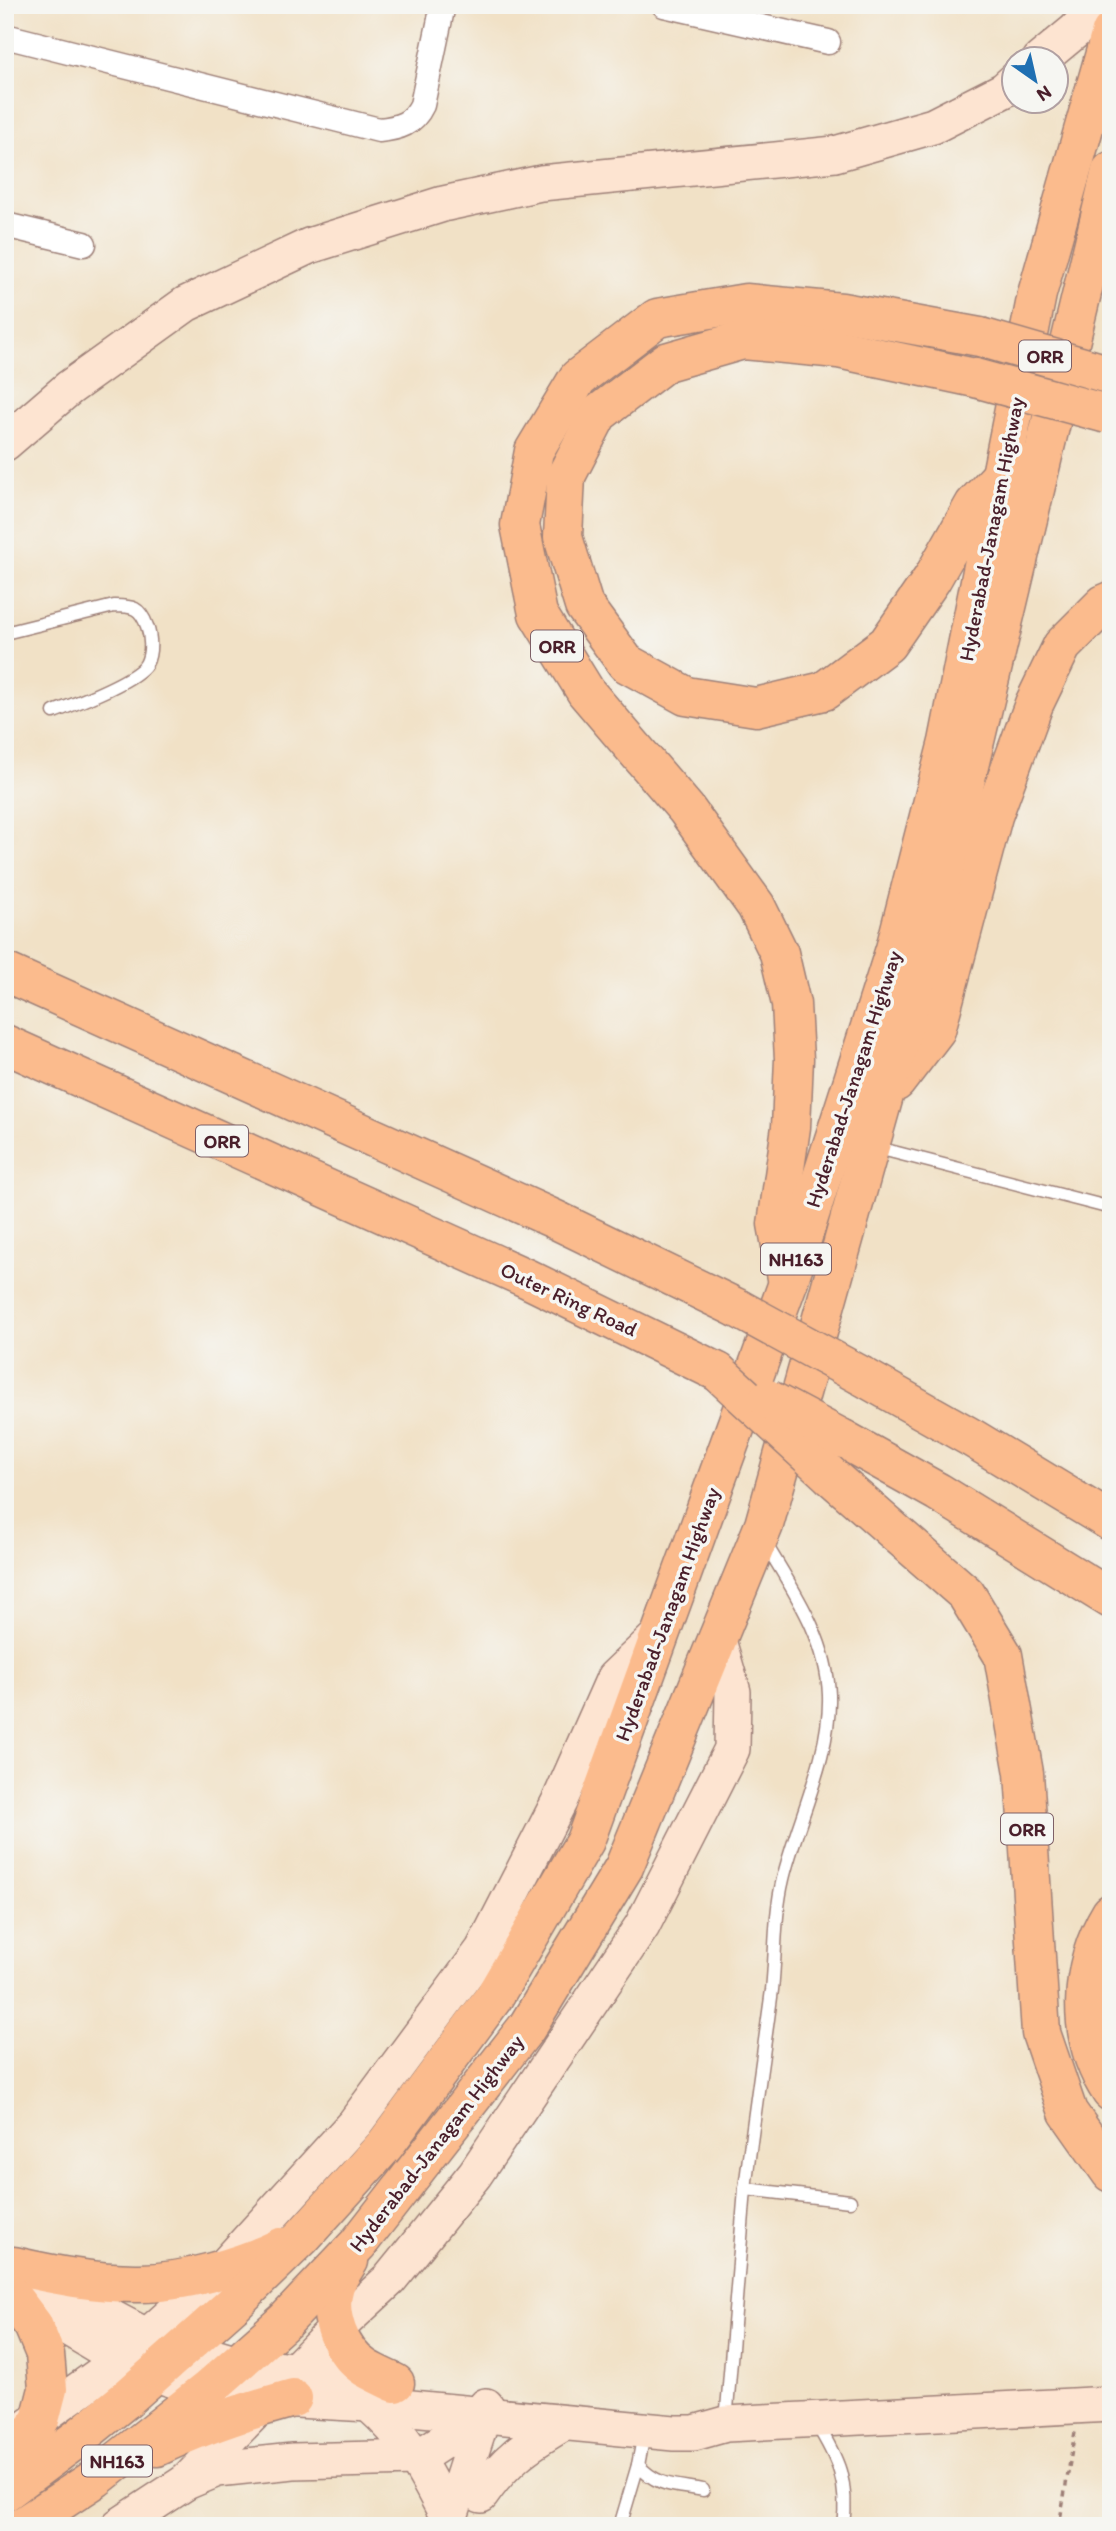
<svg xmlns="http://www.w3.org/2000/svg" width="1116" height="2531" font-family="Itim,sans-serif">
<rect width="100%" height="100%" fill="#f6f6f2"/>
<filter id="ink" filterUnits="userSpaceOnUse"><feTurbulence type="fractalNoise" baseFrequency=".0143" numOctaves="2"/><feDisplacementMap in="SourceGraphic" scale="14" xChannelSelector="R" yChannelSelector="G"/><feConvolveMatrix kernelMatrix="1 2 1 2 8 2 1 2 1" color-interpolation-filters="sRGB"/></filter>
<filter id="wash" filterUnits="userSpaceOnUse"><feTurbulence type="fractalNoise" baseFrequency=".00686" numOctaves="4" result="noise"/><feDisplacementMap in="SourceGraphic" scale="28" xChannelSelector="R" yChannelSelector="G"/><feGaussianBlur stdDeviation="1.57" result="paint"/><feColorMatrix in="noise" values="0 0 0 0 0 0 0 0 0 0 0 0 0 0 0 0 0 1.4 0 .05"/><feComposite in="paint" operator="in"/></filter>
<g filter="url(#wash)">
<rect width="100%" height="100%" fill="#f1e1c6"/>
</g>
<g filter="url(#ink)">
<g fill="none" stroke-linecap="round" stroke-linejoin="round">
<defs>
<g id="lane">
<path d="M5,633L114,606C133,606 140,607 147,626C151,637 152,653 146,664C136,681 74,704 54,712"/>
<polyline points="874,1147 1111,1208"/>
<path d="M745,2189C753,2123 763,2056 772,1990C776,1953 774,1916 783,1879C797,1821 831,1756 829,1695C827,1637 792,1589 764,1541"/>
<polyline points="726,2422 745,2189 850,2201"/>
<path d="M816,2423C838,2459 849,2482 843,2526"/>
<path d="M638,2465C657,2487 676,2485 703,2490"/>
<polyline points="620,2526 638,2465 644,2434"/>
</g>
<g id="street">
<polyline points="664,5 828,42"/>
<path d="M5,36L379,130C399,128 413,124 422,105L443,5"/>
<polyline points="5,225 84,244"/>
</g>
<g id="secondary">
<polyline points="1040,60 1075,31 1099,5"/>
<polyline points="5,443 69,388 186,304 309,246 443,204 541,183 835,154 933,126 1004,90 1014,81"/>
<polyline points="27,2273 146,2336 238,2363 391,2383"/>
<polyline points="11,2294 115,2356 155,2374 207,2390 242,2397 369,2404 674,2433 694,2433 726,2424 1111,2404"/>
<path d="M369,2404C411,2441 424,2471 449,2519"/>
<polyline points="26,2428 122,2359 223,2268 355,2123 483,1950 560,1800 614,1678 660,1634"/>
<polyline points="186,2482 336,2329 389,2280 475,2174 642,1926 732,1749 733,1692 717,1637"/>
<path d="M481,2495C506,2459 525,2446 562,2424"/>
<polyline points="119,2526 186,2482 217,2469 293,2461 417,2458 484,2415"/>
<polyline points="447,2526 486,2406"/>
</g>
<g id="highway">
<polyline points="975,378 838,349 743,340 666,362 598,414 566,476 563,537 584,606 626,663 686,696 756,707 824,691 887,644 932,579 974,505 999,478"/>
<polyline points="5,972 554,1219 737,1308"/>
<polyline points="5,1044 526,1278 718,1372"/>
<polyline points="896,1082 936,1030 993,816 1034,704 1062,646 1104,604 1111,601"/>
<polyline points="787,1278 777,1224 791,1127 794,1059 791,1004 779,953 756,906 686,809 586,692 538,614 520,525 534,451 578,378 657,318 746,303 842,312 980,337"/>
<polyline points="862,1376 972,1438 1111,1522"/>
<polyline points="843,1439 938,1492 1111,1599"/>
<polyline points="832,1477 966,1594 1003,1655 1024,1773 1041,2033 1068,2112 1111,2173"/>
<path d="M1111,1913C1078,1967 1075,2038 1111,2092"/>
<path d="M349,2261C344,2269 338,2277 335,2285C326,2314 340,2352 365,2368C375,2374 385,2378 395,2383"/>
<path d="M14,2266C54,2275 95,2283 136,2283C180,2284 242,2266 281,2247"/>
<path d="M157,2447C200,2426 246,2411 293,2398"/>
<polyline points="5,2469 40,2420 48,2389 45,2354 33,2325 8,2292"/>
<polyline points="5,2492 78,2438 125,2400 232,2305 302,2237 385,2145 494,1997 585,1841 788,1283 895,949 948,742 1037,294 1111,32"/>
<polyline points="23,2526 96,2478 207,2390 285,2321 358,2244 527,2027 624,1867 764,1525 927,942 1111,171"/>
</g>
</defs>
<use href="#lane" stroke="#9e8078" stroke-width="15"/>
<use href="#street" stroke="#9e8078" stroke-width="27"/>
<use href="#secondary" stroke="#9e8078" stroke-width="38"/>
<use href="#highway" stroke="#9e8078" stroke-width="41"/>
<polyline stroke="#9e8078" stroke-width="3.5" stroke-dasharray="5 5" stroke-linecap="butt" points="1059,2526 1075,2432"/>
<use href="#lane" stroke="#fff" stroke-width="12"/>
<use href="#street" stroke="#fff" stroke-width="24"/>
<use href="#secondary" stroke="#fde4d1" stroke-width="35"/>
<use href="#highway" stroke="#fbbb8d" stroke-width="38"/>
<defs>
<g id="highway-bridge">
<polyline points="980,337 1111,375"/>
<polyline points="975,378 1107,414"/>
<polyline points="737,1308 862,1376"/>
<polyline points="718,1372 832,1477"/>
<polyline points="768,1399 843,1439"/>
</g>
</defs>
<use href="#highway-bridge" stroke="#9e8078" stroke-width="41" stroke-linecap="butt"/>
<use href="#highway-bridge" stroke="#fbbb8d" stroke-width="38"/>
</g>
</g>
<g text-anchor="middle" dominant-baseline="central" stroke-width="7" stroke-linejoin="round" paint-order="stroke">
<g fill="#f6f6f2" stroke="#7e6067" stroke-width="2">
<rect x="1019" y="340.5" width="52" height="31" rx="5"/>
<rect x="531" y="630.5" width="52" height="31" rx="5"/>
<rect x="196" y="1125.5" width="52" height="31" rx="5"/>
<rect x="761" y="1243.5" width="70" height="31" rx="5"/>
<rect x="1001" y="1813.5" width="52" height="31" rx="5"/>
<rect x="82" y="2445.5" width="70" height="31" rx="5"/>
</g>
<g font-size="19" font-weight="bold" fill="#4a1f2b">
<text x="1045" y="356">ORR</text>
<text x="557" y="646">ORR</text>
<text x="222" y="1141">ORR</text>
<text x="796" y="1259">NH163</text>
<text x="1027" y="1829">ORR</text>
<text x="117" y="2461">NH163</text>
</g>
<g font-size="21" fill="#4a1f2b" stroke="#f6f6f2">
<text transform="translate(991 529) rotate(-79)">Hyderabad-Janagam Highway</text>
<text transform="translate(853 1079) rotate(-72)">Hyderabad-Janagam Highway</text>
<text transform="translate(569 1299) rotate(25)">Outer Ring Road</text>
<text transform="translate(667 1614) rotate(-70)">Hyderabad-Janagam Highway</text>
<text transform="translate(436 2143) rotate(-52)">Hyderabad-Janagam Highway</text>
</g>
</g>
<rect width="1116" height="2531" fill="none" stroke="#f6f6f2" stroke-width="28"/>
<g transform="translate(1035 80) rotate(146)"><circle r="33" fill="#f6f6f2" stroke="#b1a0a2" stroke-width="2"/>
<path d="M0-5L12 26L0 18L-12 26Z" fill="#1f6fb2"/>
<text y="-10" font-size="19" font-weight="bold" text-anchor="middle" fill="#4a1f2b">N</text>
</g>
</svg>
